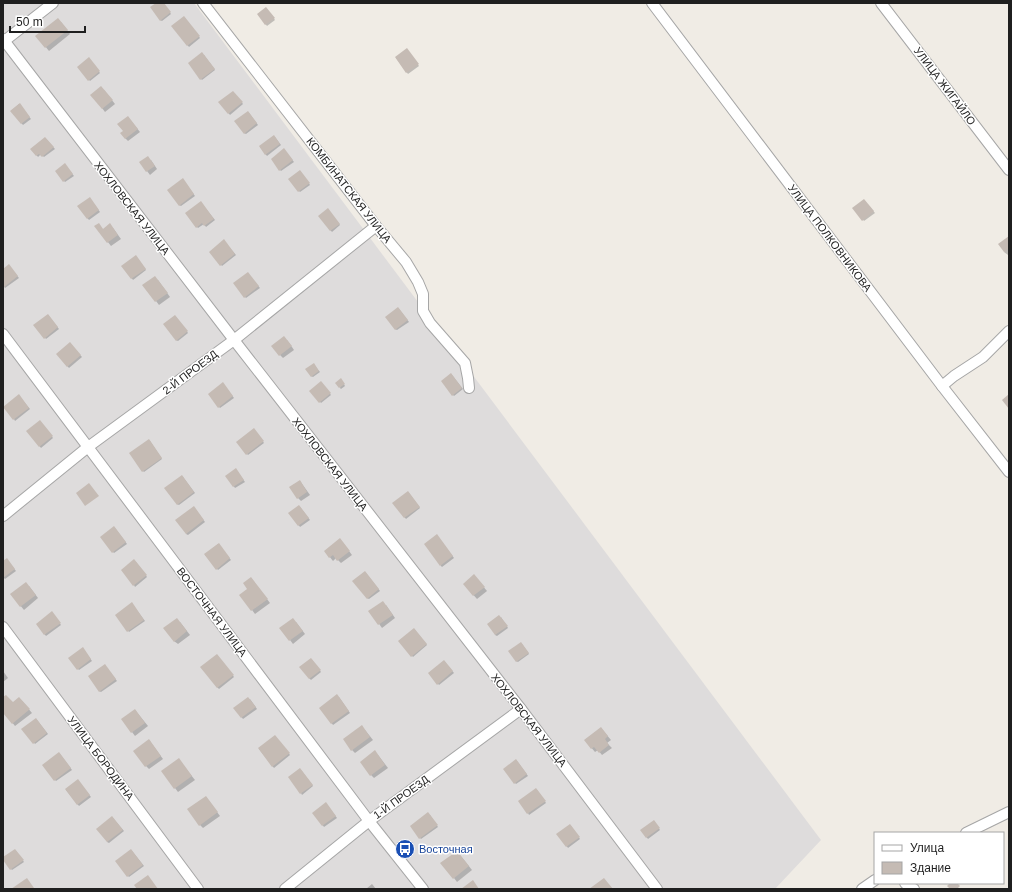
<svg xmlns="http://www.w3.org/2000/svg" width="1012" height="892" font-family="Helvetica,sans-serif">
<rect width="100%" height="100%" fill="#f0ece5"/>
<polygon fill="#dedcdc" points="3,3 194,3 821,840 775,889 3,889"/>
<g fill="#0003">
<polygon points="158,3 163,3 171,14 162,21 160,20"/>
<polygon points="267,9 275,20 267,26 258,14"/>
<polygon points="185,18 200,38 189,47 173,26"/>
<polygon points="61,22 70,34 49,51 37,36"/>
<polygon points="408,51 419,66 408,74 396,58"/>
<polygon points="204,55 215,70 202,80 201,79"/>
<polygon points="89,59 100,73 90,81 78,67"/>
<polygon points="104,90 115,104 105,112 102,108"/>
<polygon points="233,92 243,104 230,115 220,102"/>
<polygon points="19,104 31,119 23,125 11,111"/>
<polygon points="249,113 258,125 246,134 244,133"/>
<polygon points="131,121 140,132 128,141 125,138"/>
<polygon points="275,137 281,145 267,156 260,147"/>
<polygon points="45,138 55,149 44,157 41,154 38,157 32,149"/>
<polygon points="285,151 294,162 281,171 280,170"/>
<polygon points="151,160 157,169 150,175 141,163"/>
<polygon points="66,166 74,176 65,182 64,181"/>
<polygon points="300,171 310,185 300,192 299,191"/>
<polygon points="184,181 195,196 181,206 179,205"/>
<polygon points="91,200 100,212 89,220 78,206"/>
<polygon points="864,200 875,213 864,221 854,208"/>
<polygon points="202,204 215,220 206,227 204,224 198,228 197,227"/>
<polygon points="329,211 340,225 332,232 319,216"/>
<polygon points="96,227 103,229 113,228 121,239 111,246"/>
<polygon points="1009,237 1009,254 1008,255 1004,252"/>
<polygon points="224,241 236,255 222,266 210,252"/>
<polygon points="137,258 146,270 133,280 123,266"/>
<polygon points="10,267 19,278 5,288 3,285 3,270"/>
<polygon points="249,275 260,288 246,298 245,297"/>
<polygon points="158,280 170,297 159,305 144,285"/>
<polygon points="399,309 409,322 397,330 395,329"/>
<polygon points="48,315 59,329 46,339 35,325"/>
<polygon points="176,317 188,333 178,341 176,340"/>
<polygon points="287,340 294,350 283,358 280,355"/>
<polygon points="70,344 82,357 69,368 57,354"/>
<polygon points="315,366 320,372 313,377 311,376"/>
<polygon points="452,375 463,389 454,396 453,395"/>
<polygon points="342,381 345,386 341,389 340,388"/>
<polygon points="321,383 331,395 321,403 311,391"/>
<polygon points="224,385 234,398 220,408 219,407"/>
<polygon points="20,397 30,409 15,421 14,419"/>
<polygon points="40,422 53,438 41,448 28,431"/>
<polygon points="255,431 264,443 248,455 247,454"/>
<polygon points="150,441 162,459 144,472 143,471"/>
<polygon points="237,471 245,482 235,488 227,476"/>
<polygon points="183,477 195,493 179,505 177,504"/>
<polygon points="300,481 310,495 301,501 298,498"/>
<polygon points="409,493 420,508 406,519 394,503"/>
<polygon points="300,507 310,520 300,527 290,513"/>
<polygon points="195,509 205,522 188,535 186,534"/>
<polygon points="115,528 127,544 114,553 113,552"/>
<polygon points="438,537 454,558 442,567 441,566"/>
<polygon points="343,543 352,555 341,563 336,558 333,561 325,551"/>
<polygon points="218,544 231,560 218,570 205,555"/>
<polygon points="8,561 16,571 5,579 3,577 3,562"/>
<polygon points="136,562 147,577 135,587 134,585"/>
<polygon points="366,573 380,591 369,599 367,598"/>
<polygon points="251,578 270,603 255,614 241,595 248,589"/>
<polygon points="477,579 487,591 477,599 464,584"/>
<polygon points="29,586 38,598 24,610 11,594"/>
<polygon points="133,605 145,621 129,632 116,615"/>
<polygon points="386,605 395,618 382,628 370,611"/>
<polygon points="53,614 61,625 46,636 37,624"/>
<polygon points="501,617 508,628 497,636 495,635"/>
<polygon points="180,622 190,635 178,644 174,641"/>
<polygon points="296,622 305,634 293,644 290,640"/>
<polygon points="414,629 427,645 413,657 399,641"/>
<polygon points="522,644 529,654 518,662 516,661"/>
<polygon points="84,650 92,661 79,670 78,669"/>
<polygon points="218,657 234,677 219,689 217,687"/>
<polygon points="312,660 321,672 311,680 309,678"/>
<polygon points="444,661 454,673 439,685 429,673"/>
<polygon points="106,667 117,681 101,692 99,691"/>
<polygon points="3,671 8,678 3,682"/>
<polygon points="339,697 350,713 333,725 321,708"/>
<polygon points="3,699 13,703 22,701 32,713 15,726 3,711"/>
<polygon points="250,699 257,709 243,719 235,708"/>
<polygon points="135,710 148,726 135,736 132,732"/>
<polygon points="37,720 48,734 35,744 23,729"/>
<polygon points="601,728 611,740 607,743 612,748 602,755 598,750 595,752 585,740"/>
<polygon points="365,730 373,740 355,753 352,750"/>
<polygon points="275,736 290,755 274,768 259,749"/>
<polygon points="149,740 163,759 149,769 146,766"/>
<polygon points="60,754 72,770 56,781 55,780"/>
<polygon points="378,755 388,768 374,778 371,775"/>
<polygon points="179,760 195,780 178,792 163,772"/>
<polygon points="517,761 528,776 516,784 515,783"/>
<polygon points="301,770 313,786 302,795 301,793"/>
<polygon points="79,782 91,797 79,806 66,790"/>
<polygon points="537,790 546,803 529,815 528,813"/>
<polygon points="206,797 220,816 203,828 200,825"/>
<polygon points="327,805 337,818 324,827 314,813"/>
<polygon points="430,815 438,827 421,839 420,838"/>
<polygon points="113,818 124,831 109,843 107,842"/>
<polygon points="654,821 660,830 648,839 642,831"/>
<polygon points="571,826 580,839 568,848 558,834"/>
<polygon points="16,851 24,862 12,870 11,869"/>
<polygon points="132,851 144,866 129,877 128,876"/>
<polygon points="460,855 472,870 457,882 454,878"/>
<polygon points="372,884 376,889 366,889"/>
</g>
<g fill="#c5bbb4">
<polygon points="156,3 164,3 171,12 160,21 150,7"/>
<polygon points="266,7 275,18 265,25 257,14"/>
<polygon points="184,16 200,36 187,46 171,26"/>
<polygon points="58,18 68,30 45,48 35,36"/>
<polygon points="407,48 419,64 406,73 395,57"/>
<polygon points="202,52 215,69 200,80 188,63"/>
<polygon points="89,57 100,71 88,81 77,67"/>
<polygon points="101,86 113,100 102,109 90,95"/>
<polygon points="233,91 243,102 228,114 218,102"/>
<polygon points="20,103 30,117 21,124 10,111"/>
<polygon points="248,111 257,123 244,134 234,121"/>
<polygon points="128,116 138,129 125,139 120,133 123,131 117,124"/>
<polygon points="274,135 280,144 265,155 259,146"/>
<polygon points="45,137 54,147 42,157 39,154 36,156 30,149"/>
<polygon points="284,148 293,160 279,171 271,159"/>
<polygon points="148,156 155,166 146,172 139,162"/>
<polygon points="65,163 73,174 63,182 55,171"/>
<polygon points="300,170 310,183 298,192 288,179"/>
<polygon points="183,178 194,194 179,206 167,190"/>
<polygon points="90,197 99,210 87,219 77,206"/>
<polygon points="864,199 874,211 862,221 852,208"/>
<polygon points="201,201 214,219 204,226 202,223 196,228 185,213"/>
<polygon points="328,208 340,224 330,231 318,216"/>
<polygon points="99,223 103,229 110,223 118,235 107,243 94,226"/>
<polygon points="1009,236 1009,248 1004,252 998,244"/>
<polygon points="224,239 235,254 220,266 209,252"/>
<polygon points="136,255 146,269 131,279 121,266"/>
<polygon points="9,264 18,276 3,288 3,269"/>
<polygon points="248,272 259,286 244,298 233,283"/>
<polygon points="155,276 168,293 155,302 142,285"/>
<polygon points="398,307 408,320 395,330 385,317"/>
<polygon points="48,314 58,327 44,339 33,325"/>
<polygon points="175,315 188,331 176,341 163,324"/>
<polygon points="284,336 292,346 279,356 271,346"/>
<polygon points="70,342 81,355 67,367 56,354"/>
<polygon points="314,363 319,371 311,377 305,369"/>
<polygon points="451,373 462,388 452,396 441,381"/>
<polygon points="341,378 345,384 339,388 335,383"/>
<polygon points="321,381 331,393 319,403 309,391"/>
<polygon points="223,382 233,396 218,408 208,394"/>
<polygon points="19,394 29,408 13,420 3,407"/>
<polygon points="1009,394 1009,409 1002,400"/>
<polygon points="40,420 53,436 39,447 26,431"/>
<polygon points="254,428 264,441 246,455 236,442"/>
<polygon points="149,439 162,458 142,472 129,453"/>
<polygon points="236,468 244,480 233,487 225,476"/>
<polygon points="182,475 194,492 177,505 164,488"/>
<polygon points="300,480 307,492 297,499 289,487"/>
<polygon points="89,483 99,496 85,506 76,493"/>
<polygon points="408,491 420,507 404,518 392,503"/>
<polygon points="299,505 309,518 298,526 288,513"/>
<polygon points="194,506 204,520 186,534 175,520"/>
<polygon points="114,526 126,542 112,553 100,537"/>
<polygon points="437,534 453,556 440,566 424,544"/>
<polygon points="340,538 350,551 337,561 333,555 329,558 324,551"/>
<polygon points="219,543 230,558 216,570 204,554"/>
<polygon points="7,558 15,569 3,578 3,561"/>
<polygon points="134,559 147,575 133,586 121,570"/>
<polygon points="365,571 379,589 367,599 352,581"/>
<polygon points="474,574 485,587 473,596 463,584"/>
<polygon points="251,577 268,599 251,611 239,595 247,589 243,583"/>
<polygon points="26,582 36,595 20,607 10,594"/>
<polygon points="383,601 393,615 378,625 368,611"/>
<polygon points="132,602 144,620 127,632 115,615"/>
<polygon points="52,611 61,623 44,635 36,624"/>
<polygon points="499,615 508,626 495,635 487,624"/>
<polygon points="177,618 187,631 174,642 163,628"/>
<polygon points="293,618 303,631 289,641 279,628"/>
<polygon points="414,628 427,644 411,657 398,641"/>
<polygon points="521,642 529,653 516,662 508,651"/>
<polygon points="83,647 91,659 77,670 68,658"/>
<polygon points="217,654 234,675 217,688 200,667"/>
<polygon points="311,658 321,670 309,679 299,667"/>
<polygon points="444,660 453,671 437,685 428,673"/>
<polygon points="105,664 116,679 99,692 88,676"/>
<polygon points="337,694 349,711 331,724 319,708"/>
<polygon points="6,695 13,702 19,697 30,709 12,724 3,713 3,697"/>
<polygon points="248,697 256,707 241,718 233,708"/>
<polygon points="135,709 145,723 131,733 121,719"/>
<polygon points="36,718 47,733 33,744 21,729"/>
<polygon points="362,725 370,737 351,751 343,739"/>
<polygon points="601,727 608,736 605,739 609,745 599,753 594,747 591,749 584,740"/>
<polygon points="275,735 290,753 272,767 258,748"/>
<polygon points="149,739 161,756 145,767 133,751"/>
<polygon points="375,750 385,765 370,776 360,762"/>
<polygon points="59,752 71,768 54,781 42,765"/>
<polygon points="179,758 192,776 174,789 161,771"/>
<polygon points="516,759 527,774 514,784 503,769"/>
<polygon points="300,768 313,785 300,794 288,777"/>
<polygon points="78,779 90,795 77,805 65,789"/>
<polygon points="536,788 546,801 527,814 518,801"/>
<polygon points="206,796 218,812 199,826 187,809"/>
<polygon points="326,802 336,816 322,826 312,813"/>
<polygon points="428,812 438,825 419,839 410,826"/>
<polygon points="112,816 123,830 107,842 96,829"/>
<polygon points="654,820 660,828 646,838 640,830"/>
<polygon points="570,824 580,837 566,847 556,834"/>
<polygon points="15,849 24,860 10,870 3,860 3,857"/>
<polygon points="131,849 143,865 127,877 115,861"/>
<polygon points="457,851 469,866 453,879 440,863"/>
<polygon points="148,875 158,889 137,889 134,885"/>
<polygon points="27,878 34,888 33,889 11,889"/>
<polygon points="604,878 613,889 589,889"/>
<polygon points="473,880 479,889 461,889"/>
<polygon points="950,883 957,883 960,886 957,889 950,889 947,886"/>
</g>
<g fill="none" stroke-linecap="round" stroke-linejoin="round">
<defs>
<g id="street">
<polyline points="203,3 376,226 406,262 418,282 423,294 423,311 430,323 465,363 468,378 469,388"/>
<polyline points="652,3 942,386 1009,472"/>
<polyline points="881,3 1009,170"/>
<polyline points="3,39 234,340 521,709 657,889"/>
<polyline points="3,42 53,3"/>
<polyline points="3,334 369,821 423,889"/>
<polyline points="942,386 954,376 983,357 1009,331"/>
<polyline points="3,516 88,447 234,340 376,226"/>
<polyline points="3,627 198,889"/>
<polyline points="966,833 1009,812"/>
<polyline points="905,883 907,885 914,889"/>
<polyline points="285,889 369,821 521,709"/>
<polyline points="862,889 875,880"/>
</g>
</defs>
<use href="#street" stroke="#a6a6a6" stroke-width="12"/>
<use href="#street" stroke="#fff" stroke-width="10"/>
</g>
<defs>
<symbol id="bus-disc" viewBox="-11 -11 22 22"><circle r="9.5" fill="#1a4fb4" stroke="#fff"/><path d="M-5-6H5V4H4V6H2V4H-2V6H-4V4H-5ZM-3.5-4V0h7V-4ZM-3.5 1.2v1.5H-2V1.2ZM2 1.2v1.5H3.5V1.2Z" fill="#fff"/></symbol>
</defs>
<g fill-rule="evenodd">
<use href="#bus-disc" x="394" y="838" width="22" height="22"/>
</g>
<g text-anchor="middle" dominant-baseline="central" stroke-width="3" stroke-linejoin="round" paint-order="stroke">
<g font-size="11" fill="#1f1f1f" stroke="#fff">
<text transform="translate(945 86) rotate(53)">УЛИЦА ЖИГАЙЛО</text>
<text transform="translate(349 190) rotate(52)">КОМБИНАТСКАЯ УЛИЦА</text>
<text transform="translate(132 208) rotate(52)">ХОХЛОВСКАЯ УЛИЦА</text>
<text transform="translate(830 238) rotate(53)">УЛИЦА ПОЛКОВНИКОВА</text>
<text transform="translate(190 372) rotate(-37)">2-Й ПРОЕЗД</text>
<text transform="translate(330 464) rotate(52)">ХОХЛОВСКАЯ УЛИЦА</text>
<text transform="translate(212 612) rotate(53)">ВОСТОЧНАЯ УЛИЦА</text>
<text transform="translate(529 720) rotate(52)">ХОХЛОВСКАЯ УЛИЦА</text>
<text transform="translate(101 758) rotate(53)">УЛИЦА БОРОДИНА</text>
<text transform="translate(401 797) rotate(-36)">1-Й ПРОЕЗД</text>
</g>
<g font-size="11" fill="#164399" stroke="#fff" text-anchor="start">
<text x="419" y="849">Восточная</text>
</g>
</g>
<rect width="1012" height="892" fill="none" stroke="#1f1f1f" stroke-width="8"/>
<rect x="874" y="832" width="130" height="52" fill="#ffffff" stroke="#a5a5a5"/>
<rect x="882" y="845" width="20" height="6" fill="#ffffff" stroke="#a5a5a5"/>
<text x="910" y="852" font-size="12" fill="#1f1f1f">Улица</text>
<rect x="882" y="862" width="20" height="12" fill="#c5bbb4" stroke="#a5a5a5"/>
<text x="910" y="872" font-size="12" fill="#1f1f1f">Здание</text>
<path d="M10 26v6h75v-6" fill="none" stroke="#1f1f1f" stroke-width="2"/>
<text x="16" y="26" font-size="12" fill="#1f1f1f" stroke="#ffffff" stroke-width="3" paint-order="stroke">50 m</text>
</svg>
